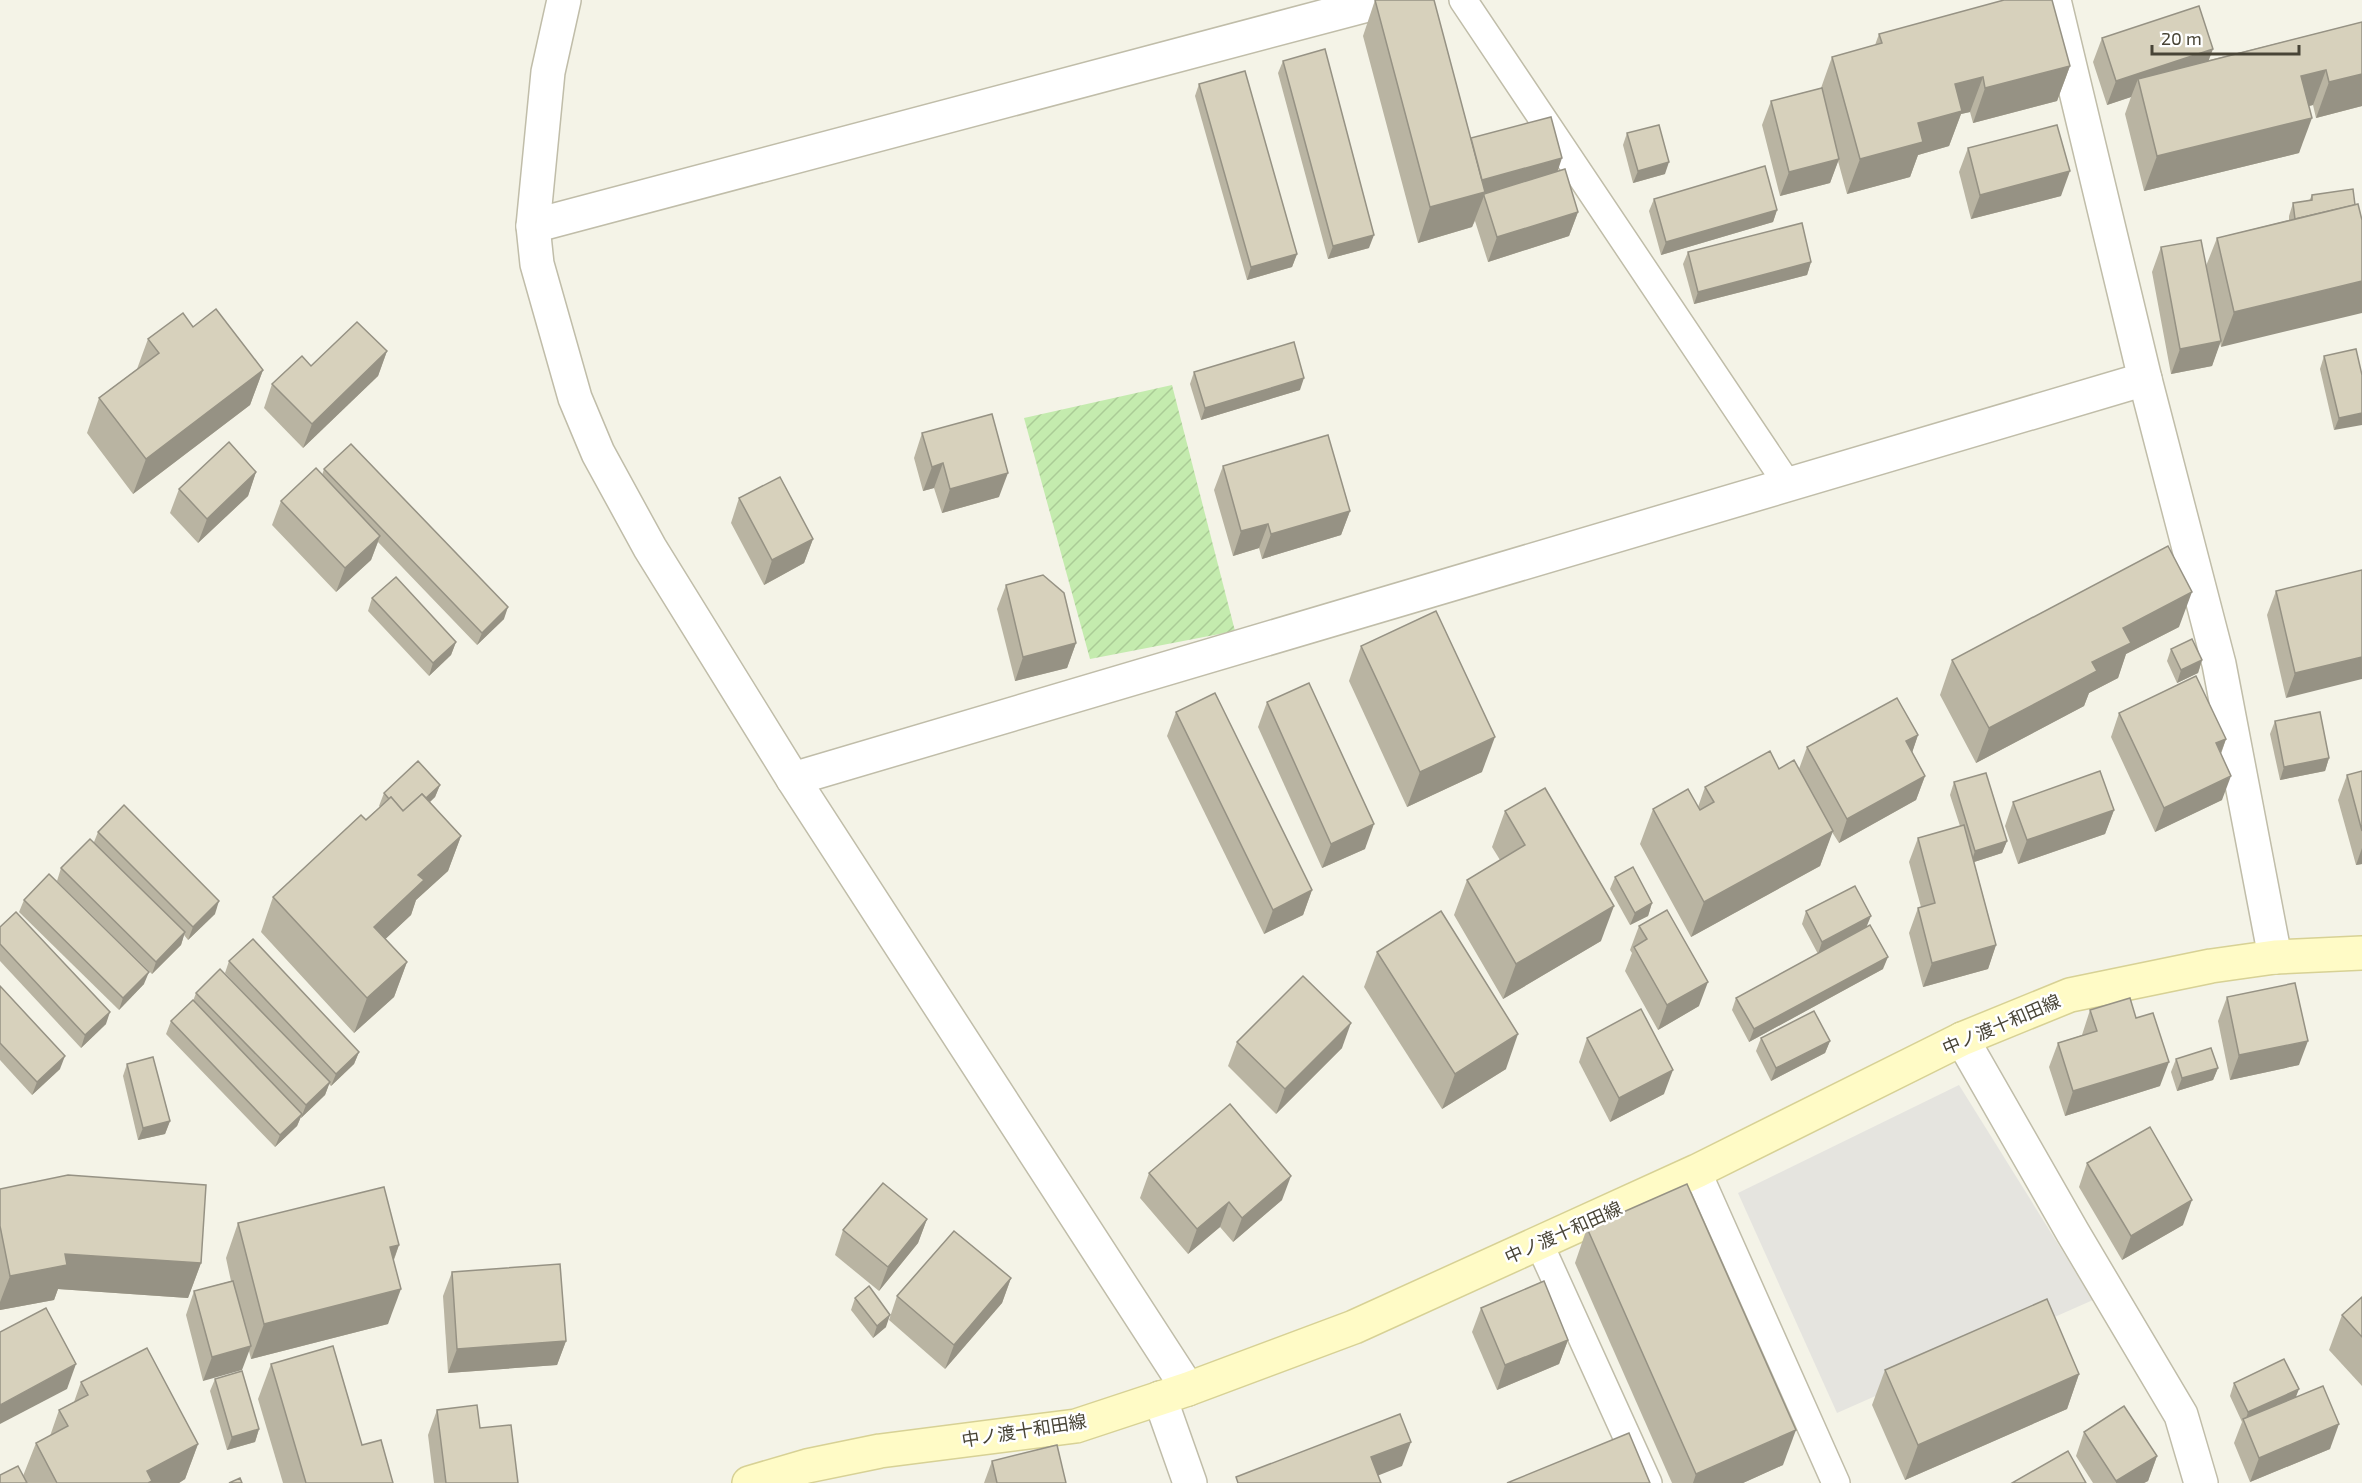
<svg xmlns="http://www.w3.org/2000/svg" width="2362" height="1483" font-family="'Exo 2','Noto Sans JP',sans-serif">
<defs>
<pattern id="garden-furrows" width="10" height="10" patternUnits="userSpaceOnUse" patternTransform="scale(1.5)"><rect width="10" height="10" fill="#c4ebae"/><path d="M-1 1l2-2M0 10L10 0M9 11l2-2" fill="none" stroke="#aacb96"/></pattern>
</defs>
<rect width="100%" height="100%" fill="#f4f3e7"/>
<polygon fill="url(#garden-furrows)" points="1172,385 1235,631 1090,659 1024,418"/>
<polygon fill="#e5e4df" points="1959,1085 2093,1300 1837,1413 1738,1193"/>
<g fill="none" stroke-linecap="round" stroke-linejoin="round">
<defs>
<g id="lane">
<polyline points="1463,0 1788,485"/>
<polyline points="1697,1171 1836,1483"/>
<polyline points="1539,1243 1648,1483"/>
</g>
<g id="street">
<polyline points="564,0 548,72 533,226 537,264 575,398 598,453 650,548 793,779 1188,1389"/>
<polyline points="2054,0 2145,379 2219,664 2275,957"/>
<polyline points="533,226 1386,0"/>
<polyline points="793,779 2145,379"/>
<polyline points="1962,1039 2073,1233 2181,1415 2201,1483"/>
<polyline points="1160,1398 1190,1483"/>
</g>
<polyline id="secondary" points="749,1483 807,1466 880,1451 1076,1426 1188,1389 1354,1327 1697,1171 1962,1039 2070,995 2211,966 2275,957 2362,953"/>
</defs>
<use href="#lane" stroke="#c0bda9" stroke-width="30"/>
<use href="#street" stroke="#c0bda9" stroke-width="36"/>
<use href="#secondary" stroke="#d7d195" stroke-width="36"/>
<use href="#lane" stroke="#fff" stroke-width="27"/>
<use href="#street" stroke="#fff" stroke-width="33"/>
<use href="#secondary" stroke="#fffbc6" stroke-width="33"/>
</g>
<g fill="#b9b4a2">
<polygon points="1375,0 1471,138 1558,171 1578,212 1569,236 1488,262 1475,221 1472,227 1418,243 1363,36"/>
<polygon points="2362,22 2362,106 2316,118 2313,105 2309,106 2299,153 2144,191 2125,114 2131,97 2107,105 2093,62 2102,38 2209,60"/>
<polygon points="1879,34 2070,66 2057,101 1973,123 1970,112 1961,114 1949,146 1918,155 1910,177 1847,194 1838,161 1830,183 1780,196 1762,125 1771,101 1821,88 1832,57 1875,45"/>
<polygon points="1283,61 1369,248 1328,259 1278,73"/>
<polygon points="1199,84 1297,254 1292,267 1247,280 1195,96"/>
<polygon points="1627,133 1665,174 1633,183 1623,145"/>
<polygon points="1968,148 2061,196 1971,219 1959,172"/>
<polygon points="2353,189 2221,347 2220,342 2212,366 2171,374 2152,272 2161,247 2206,266 2217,238 2289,220 2289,216 2293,203 2309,201 2312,195"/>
<polygon points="1654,199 1777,210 1773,222 1661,255 1649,211"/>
<polygon points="1688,252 1811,262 1807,275 1694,304 1683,264"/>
<polygon points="193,327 263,370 250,405 133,494 87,433 99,398 137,369 148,339"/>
<polygon points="387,351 378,376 303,448 264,408 272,384"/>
<polygon points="2324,356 2362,375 2334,430 2320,369"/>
<polygon points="1194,372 1300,390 1201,420 1190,384"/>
<polygon points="922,433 999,497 942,513 934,488 923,491 914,458"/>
<polygon points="1223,466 1350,511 1341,535 1262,559 1259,548 1233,556 1214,490"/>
<polygon points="324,469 504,619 477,645 378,542 371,560 336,592 272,525 281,501 322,475"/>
<polygon points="256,472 248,496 198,543 170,513 179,489"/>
<polygon points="739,498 813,539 804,563 764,585 731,523"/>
<polygon points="2362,570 2286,698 2267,615 2276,591"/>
<polygon points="1006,585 1076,643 1067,668 1015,681 997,609"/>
<polygon points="372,598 456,642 451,655 429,676 368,611"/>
<polygon points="2179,627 2126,654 2118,678 2089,693 2084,706 1976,763 1940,695 1952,660"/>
<polygon points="1361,646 1482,772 1407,807 1349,681"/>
<polygon points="2171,649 2202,660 2198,673 2177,683 2167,661"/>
<polygon points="1267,702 1365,849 1322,868 1258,727"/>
<polygon points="1176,712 1312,890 1303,915 1264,934 1167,736"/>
<polygon points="2119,713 2226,739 2221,754 2222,800 2155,832 2111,737"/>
<polygon points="2275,721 2329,758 2325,771 2280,780 2270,734"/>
<polygon points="1918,735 1912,752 1925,776 1916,800 1839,843 1832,832 1820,866 1691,937 1640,844 1653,809 1698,807 1705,787 1779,769 1799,769 1807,747"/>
<polygon points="2362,771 2362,864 2356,865 2338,800 2347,775"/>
<polygon points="1954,782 2007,841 2002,853 1974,862 1996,945 1988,969 1923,987 1909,933 1918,908 1921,907 1909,862 1918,838 1960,826 1950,795"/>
<polygon points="440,785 435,797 430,802 461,836 448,871 416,900 411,915 385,939 407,962 394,997 354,1033 261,932 273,897 380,807 379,806 384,793"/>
<polygon points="2013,802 2114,810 2105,834 2018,864 2005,826"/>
<polygon points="1505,811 1601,941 1503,999 1454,915 1467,880 1500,860 1492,847"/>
<polygon points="98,832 215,914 188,940 184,935 181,945 152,974 57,881 61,868 94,842"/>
<polygon points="1615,877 1652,903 1648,916 1630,925 1610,889"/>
<polygon points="24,900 144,984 119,1010 19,912"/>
<polygon points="1806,911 1867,927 1883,969 1749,1042 1732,1010 1736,998 1818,954 1802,924"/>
<polygon points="1639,926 1699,1006 1658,1030 1625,971 1632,953 1630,950"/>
<polygon points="0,927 106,1024 81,1048 0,961"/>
<polygon points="1377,952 1506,1069 1442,1109 1364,987"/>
<polygon points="229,961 359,1052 354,1064 331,1086 329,1084 325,1095 301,1118 301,1117 297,1126 275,1147 166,1034 171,1021 193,1001 196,993 263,1014 225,973"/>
<polygon points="0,986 60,1069 32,1095 0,1060"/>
<polygon points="2227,997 2299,1065 2230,1080 2218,1021"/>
<polygon points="2090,1010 2136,1018 2160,1086 2065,1116 2049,1067 2058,1043 2082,1035"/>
<polygon points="1587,1038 1664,1094 1610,1122 1579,1062"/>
<polygon points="1761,1038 1830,1041 1825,1053 1771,1081 1756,1051"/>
<polygon points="1237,1042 1342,1048 1276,1114 1228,1066"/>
<polygon points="2176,1059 2218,1068 2213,1080 2177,1091 2171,1072"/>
<polygon points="127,1064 170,1121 165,1134 138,1140 123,1076"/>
<polygon points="2087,1163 2183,1225 2122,1260 2079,1187"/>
<polygon points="1149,1173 1282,1200 1233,1242 1220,1227 1188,1254 1140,1198"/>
<polygon points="0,1189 201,1263 188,1298 58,1289 54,1300 0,1310"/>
<polygon points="927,1219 918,1243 879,1291 835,1255 843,1230"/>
<polygon points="238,1223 399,1245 394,1260 388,1324 251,1359 249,1351 203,1381 186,1315 194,1291 231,1281 226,1258"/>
<polygon points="1587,1228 1783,1465 1743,1483 1672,1483 1575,1263"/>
<polygon points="452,1272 566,1341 557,1365 448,1373 443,1296"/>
<polygon points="1011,1278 1002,1303 945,1369 889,1320 897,1296"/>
<polygon points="2362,1297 2362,1386 2329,1350 2342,1315"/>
<polygon points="855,1298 886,1327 873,1338 851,1310"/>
<polygon points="1481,1308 1568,1340 1559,1364 1497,1390 1472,1332"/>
<polygon points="271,1364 362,1445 393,1483 283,1483 258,1399"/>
<polygon points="1885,1370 2079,1374 2067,1409 1905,1480 1872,1405"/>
<polygon points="215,1379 259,1429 255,1442 227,1450 210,1391"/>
<polygon points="81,1382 198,1444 185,1479 179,1483 0,1483 23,1476 36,1443 50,1436 59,1410 74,1402"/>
<polygon points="2234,1383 2296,1397 2330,1449 2250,1482 2234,1443 2242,1422 2230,1396"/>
<polygon points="437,1410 480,1428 518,1483 434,1483 428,1435"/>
<polygon points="2084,1432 2157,1456 2148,1481 2144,1483 2093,1483 2076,1456"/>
<polygon points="992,1461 1066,1483 984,1483"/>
</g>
<g fill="#969284">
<polygon points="2213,49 2204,73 2138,79 2131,97 2107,105 2116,81"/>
<polygon points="2070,66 2057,101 1973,123 1985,88"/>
<polygon points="2326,70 2313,105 2288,111 2301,76"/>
<polygon points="2362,74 2362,106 2316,118 2329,82"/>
<polygon points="1983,77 1970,112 1961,114 1949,146 1918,155 1910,177 1847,194 1860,159 1955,84"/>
<polygon points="2312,118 2299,153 2144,191 2157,156"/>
<polygon points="1562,158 1554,182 1484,196 1472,227 1418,243 1430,207 1482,180"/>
<polygon points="1839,159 1830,183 1780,196 1789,172"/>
<polygon points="1669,162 1665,174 1633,183 1638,171"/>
<polygon points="2070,171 2061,196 1971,219 1980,195"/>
<polygon points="1777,210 1773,222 1661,255 1666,242"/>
<polygon points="1578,212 1569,236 1488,262 1497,237"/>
<polygon points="1374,235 1369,248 1328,259 1333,246"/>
<polygon points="1297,254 1292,267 1247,280 1251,267"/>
<polygon points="1811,262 1807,275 1694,304 1698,292"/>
<polygon points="2362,281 2362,313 2221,347 2234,312"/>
<polygon points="2221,341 2212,366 2171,374 2180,349"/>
<polygon points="387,351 378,376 303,448 312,424"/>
<polygon points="263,370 250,405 133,494 146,459"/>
<polygon points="1304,378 1300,390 1201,420 1205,408"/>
<polygon points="2362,413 2362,425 2334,430 2339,418"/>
<polygon points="943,463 934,488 923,491 932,467"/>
<polygon points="256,472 248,496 198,543 207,519"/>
<polygon points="1008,473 999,497 942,513 950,489"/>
<polygon points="1350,511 1341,535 1262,559 1271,534"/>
<polygon points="1268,524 1259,548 1233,556 1241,531"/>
<polygon points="380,536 371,560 336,592 345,568"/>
<polygon points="813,539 804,563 764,585 772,560"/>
<polygon points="2192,592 2179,627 2126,654 2118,678 2089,693 2084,706 1976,763 1989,728 2092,662 2123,628"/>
<polygon points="508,607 504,619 477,645 482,633"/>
<polygon points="456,642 451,655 429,676 433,663"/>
<polygon points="1076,643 1067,668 1015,681 1023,657"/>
<polygon points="2362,657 2362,679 2286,698 2295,673"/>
<polygon points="2202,660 2198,673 2177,683 2181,670"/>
<polygon points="1918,735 1910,759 1906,741"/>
<polygon points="1495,737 1482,772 1407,807 1420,772"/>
<polygon points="2226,739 2217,763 2216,743"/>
<polygon points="2329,758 2325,771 2280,780 2284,767"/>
<polygon points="1925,776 1916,800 1839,843 1847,819"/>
<polygon points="2231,776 2222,800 2155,832 2164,808"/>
<polygon points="440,785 435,797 401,829 406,817"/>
<polygon points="2114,810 2105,834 2018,864 2027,840"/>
<polygon points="1374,824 1365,849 1322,868 1331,844"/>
<polygon points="1833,831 1820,866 1691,937 1704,902"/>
<polygon points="461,836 448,871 416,900 411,915 361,962 374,927 418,875"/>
<polygon points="2007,841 2002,853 1971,863 1975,851"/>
<polygon points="2362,848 2362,864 2356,865"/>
<polygon points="1312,890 1303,915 1264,934 1273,910"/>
<polygon points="219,901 215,914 188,940 193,927"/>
<polygon points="1652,903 1648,916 1630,925 1635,913"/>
<polygon points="1614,906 1601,941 1503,999 1516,964"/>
<polygon points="1871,916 1866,928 1818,954 1822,942"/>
<polygon points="185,932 181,945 152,974 156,962"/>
<polygon points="1996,945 1988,969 1923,987 1932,963"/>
<polygon points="1888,957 1883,969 1749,1042 1754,1029"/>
<polygon points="407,962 394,997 354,1033 367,998"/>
<polygon points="149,972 144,984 119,1010 123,998"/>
<polygon points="1708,982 1699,1006 1658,1030 1667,1005"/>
<polygon points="110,1012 106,1024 81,1048 85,1035"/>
<polygon points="1351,1023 1342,1048 1276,1114 1285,1089"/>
<polygon points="1518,1034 1506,1069 1442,1109 1455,1074"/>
<polygon points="1830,1041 1825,1053 1771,1081 1776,1068"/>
<polygon points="2308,1041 2299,1065 2230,1080 2239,1055"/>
<polygon points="359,1052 354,1064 331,1086 336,1074"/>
<polygon points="65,1056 60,1069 32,1095 37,1082"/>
<polygon points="2169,1062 2160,1086 2065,1116 2073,1091"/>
<polygon points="2218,1068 2213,1080 2177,1091 2182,1078"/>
<polygon points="1673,1070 1664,1094 1610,1122 1619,1098"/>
<polygon points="330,1082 325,1095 301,1118 306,1105"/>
<polygon points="302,1114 297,1126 275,1147 280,1135"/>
<polygon points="170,1121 165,1134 138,1140 143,1128"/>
<polygon points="1291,1176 1282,1200 1233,1242 1242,1218"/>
<polygon points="2192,1200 2183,1225 2122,1260 2131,1236"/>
<polygon points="1229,1202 1220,1227 1188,1254 1197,1229"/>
<polygon points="927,1219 918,1243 879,1291 888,1267"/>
<polygon points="399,1245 386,1280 390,1247"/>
<polygon points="65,1254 201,1263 188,1298 58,1289 54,1300 0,1310 0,1302 10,1276"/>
<polygon points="1011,1278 1002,1303 945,1369 954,1345"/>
<polygon points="401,1289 388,1324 251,1359 264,1324"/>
<polygon points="890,1315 886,1327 873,1338 877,1326"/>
<polygon points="1568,1340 1559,1364 1497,1390 1505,1365"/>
<polygon points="566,1341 557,1365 448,1373 457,1349"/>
<polygon points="251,1346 242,1370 203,1381 212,1357"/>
<polygon points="76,1364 67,1389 0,1424 0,1405"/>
<polygon points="2079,1374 2067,1409 1905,1480 1918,1445"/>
<polygon points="2299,1389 2294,1402 2245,1422 2248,1412"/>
<polygon points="2339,1424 2330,1449 2250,1482 2259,1458"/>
<polygon points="259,1429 255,1442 227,1450 232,1437"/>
<polygon points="1796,1430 1783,1465 1743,1483 1693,1483 1696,1474"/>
<polygon points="1411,1442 1402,1466 1362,1482 1371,1457"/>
<polygon points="198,1444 185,1479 179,1483 143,1483 147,1471"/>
<polygon points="2157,1456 2148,1481 2144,1483 2116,1483 2116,1481"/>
</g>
<g fill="#d7d1bc" stroke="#969284" stroke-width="1.5">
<polygon points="1375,0 1434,0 1485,192 1430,207"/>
<polygon points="2004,0 2052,0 2070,66 1985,88 1983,77 1955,84 1962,111 1918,123 1923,142 1860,159 1832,57 1882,43 1879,34"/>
<polygon points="2199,6 2213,49 2116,81 2102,38"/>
<polygon points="2362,22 2362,74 2329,82 2326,70 2301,76 2312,118 2157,156 2138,79"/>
<polygon points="1325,49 1374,235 1333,246 1283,61"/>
<polygon points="1245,71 1297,254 1251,267 1199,84"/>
<polygon points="1822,88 1839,159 1789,172 1771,101"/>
<polygon points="1551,117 1562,158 1482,180 1471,138"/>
<polygon points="1659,125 1669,162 1638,171 1627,133"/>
<polygon points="2057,125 2070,171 1980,195 1968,148"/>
<polygon points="1765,166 1777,210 1666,242 1654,199"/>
<polygon points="1565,169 1578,212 1497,237 1484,196 1484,194"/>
<polygon points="2353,189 2355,205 2295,219 2293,203 2312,200 2312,195"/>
<polygon points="2358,204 2362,220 2362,281 2234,312 2217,238"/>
<polygon points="1802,223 1811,262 1698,292 1688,252"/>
<polygon points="2201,240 2221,341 2180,349 2161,247"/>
<polygon points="216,309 263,370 146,459 99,398 159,353 148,339 183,313 193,327"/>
<polygon points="357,322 387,351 312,424 272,384 302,356 311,366"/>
<polygon points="1294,342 1304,378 1205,408 1194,372"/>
<polygon points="2356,349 2362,375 2362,413 2339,418 2324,356"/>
<polygon points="992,414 1008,473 950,489 943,463 932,467 922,433"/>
<polygon points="1328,435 1350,511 1271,534 1268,524 1241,531 1223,466"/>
<polygon points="229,442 256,472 207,519 179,489"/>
<polygon points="351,444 508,607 482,633 324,469"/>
<polygon points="316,468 380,536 345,568 281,501"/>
<polygon points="780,477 813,539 772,560 739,498"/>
<polygon points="2168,546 2192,592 2123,628 2131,643 2092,662 2097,671 1989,728 1952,660"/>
<polygon points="2362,570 2362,657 2295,673 2276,591"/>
<polygon points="1043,575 1064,593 1076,643 1023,657 1006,585"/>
<polygon points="396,577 456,642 433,663 372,598"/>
<polygon points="1436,611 1495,737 1420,772 1361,646"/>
<polygon points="2192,639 2202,660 2181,670 2171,649"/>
<polygon points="2196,676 2226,739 2216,743 2231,776 2164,808 2119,713"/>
<polygon points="1309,683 1374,824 1331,844 1267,702"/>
<polygon points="1215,693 1312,890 1273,910 1176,712"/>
<polygon points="1897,698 1918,735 1906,741 1925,776 1847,819 1807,747"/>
<polygon points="2320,712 2329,758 2284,767 2275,721"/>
<polygon points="1770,751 1779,769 1794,760 1833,831 1704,902 1653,809 1688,789 1700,810 1714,802 1705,787"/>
<polygon points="418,761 440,785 426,798 422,794 403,811 391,797 389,799 384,793"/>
<polygon points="2100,771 2114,810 2027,840 2013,802"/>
<polygon points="2362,771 2362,831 2347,775"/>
<polygon points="1986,773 2007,841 1975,851 1954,782"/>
<polygon points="1545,788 1614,906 1516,964 1467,880 1525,845 1505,811"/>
<polygon points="422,794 461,836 418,875 424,880 374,927 407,962 367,998 273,897 361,815 366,820 391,797 403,811"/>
<polygon points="124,805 219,901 193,927 98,832"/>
<polygon points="1964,825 1996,945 1932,963 1918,908 1935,903 1918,838"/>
<polygon points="90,839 185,932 156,962 61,868"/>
<polygon points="1633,867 1652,903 1635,913 1615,877"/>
<polygon points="49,874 149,972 123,998 24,900"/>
<polygon points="1855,886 1871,916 1822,942 1806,911"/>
<polygon points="1667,910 1708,982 1667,1005 1634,947 1647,939 1639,926"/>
<polygon points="1441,911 1518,1034 1455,1074 1377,952"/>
<polygon points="16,912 110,1012 85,1035 0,944 0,927"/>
<polygon points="1870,925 1888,957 1754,1029 1736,998"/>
<polygon points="253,939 359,1052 336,1074 229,961"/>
<polygon points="220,969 330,1082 306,1105 196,993"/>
<polygon points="1303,976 1351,1023 1285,1089 1237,1042"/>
<polygon points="2295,983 2308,1041 2239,1055 2227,997"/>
<polygon points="0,986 65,1056 37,1082 0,1043"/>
<polygon points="2130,998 2136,1018 2153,1013 2169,1062 2073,1091 2058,1043 2097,1031 2090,1010"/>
<polygon points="193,1000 302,1114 280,1135 171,1021"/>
<polygon points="1641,1009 1673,1070 1619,1098 1587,1038"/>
<polygon points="1814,1011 1830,1041 1776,1068 1761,1038"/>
<polygon points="2211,1048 2218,1068 2182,1078 2176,1059"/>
<polygon points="153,1057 170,1121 143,1128 127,1064"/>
<polygon points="1230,1104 1291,1176 1242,1218 1229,1202 1197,1229 1149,1173"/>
<polygon points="2150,1127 2192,1200 2131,1236 2087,1163"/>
<polygon points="68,1175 206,1185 201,1263 65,1254 67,1265 10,1276 0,1226 0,1189"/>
<polygon points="883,1183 927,1219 888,1267 843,1230"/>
<polygon points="1687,1184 1796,1430 1696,1474 1587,1228"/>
<polygon points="384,1187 399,1245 390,1247 401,1289 264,1324 238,1223"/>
<polygon points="954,1231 1011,1278 954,1345 897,1296"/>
<polygon points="560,1264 566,1341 457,1349 452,1272"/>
<polygon points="233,1281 251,1346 212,1357 194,1291"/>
<polygon points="1544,1281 1568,1340 1505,1365 1481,1308"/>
<polygon points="869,1286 890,1315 877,1326 855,1298"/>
<polygon points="2362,1297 2362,1337 2342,1315"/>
<polygon points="2047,1299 2079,1374 1918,1445 1885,1370"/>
<polygon points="46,1308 76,1364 0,1405 0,1332"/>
<polygon points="333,1346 362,1445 381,1440 393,1483 306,1483 271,1364"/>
<polygon points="147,1348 198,1444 147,1471 152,1481 148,1483 57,1483 36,1443 68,1426 59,1410 88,1395 81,1382"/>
<polygon points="2284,1359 2299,1389 2248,1412 2234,1383"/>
<polygon points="242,1371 259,1429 232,1437 215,1379"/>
<polygon points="2323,1386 2339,1424 2259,1458 2243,1419"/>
<polygon points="477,1405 480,1428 511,1425 518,1483 446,1483 437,1410"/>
<polygon points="2124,1406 2157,1456 2116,1481 2084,1432"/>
<polygon points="1400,1414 1411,1442 1371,1457 1381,1483 1238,1483 1236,1477"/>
<polygon points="1629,1433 1650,1483 1507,1483"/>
<polygon points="1057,1445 1066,1483 997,1483 992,1461"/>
<polygon points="2068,1451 2086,1483 2012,1483"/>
<polygon points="18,1466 27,1483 0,1483 0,1475"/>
<polygon points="240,1478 242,1483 229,1483"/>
</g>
<g text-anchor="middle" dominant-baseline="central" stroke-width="5" stroke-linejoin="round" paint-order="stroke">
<g font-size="18" fill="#484436" stroke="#fff">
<text transform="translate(2001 1024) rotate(-23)">中ノ渡十和田線</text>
<text transform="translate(1563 1232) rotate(-24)">中ノ渡十和田線</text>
<text transform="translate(1024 1430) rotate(-9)">中ノ渡十和田線</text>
</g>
</g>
<path d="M2152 45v9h147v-9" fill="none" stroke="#484436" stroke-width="3"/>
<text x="2161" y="45" font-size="18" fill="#484436" stroke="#ffffff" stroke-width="4.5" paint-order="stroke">20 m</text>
</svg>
